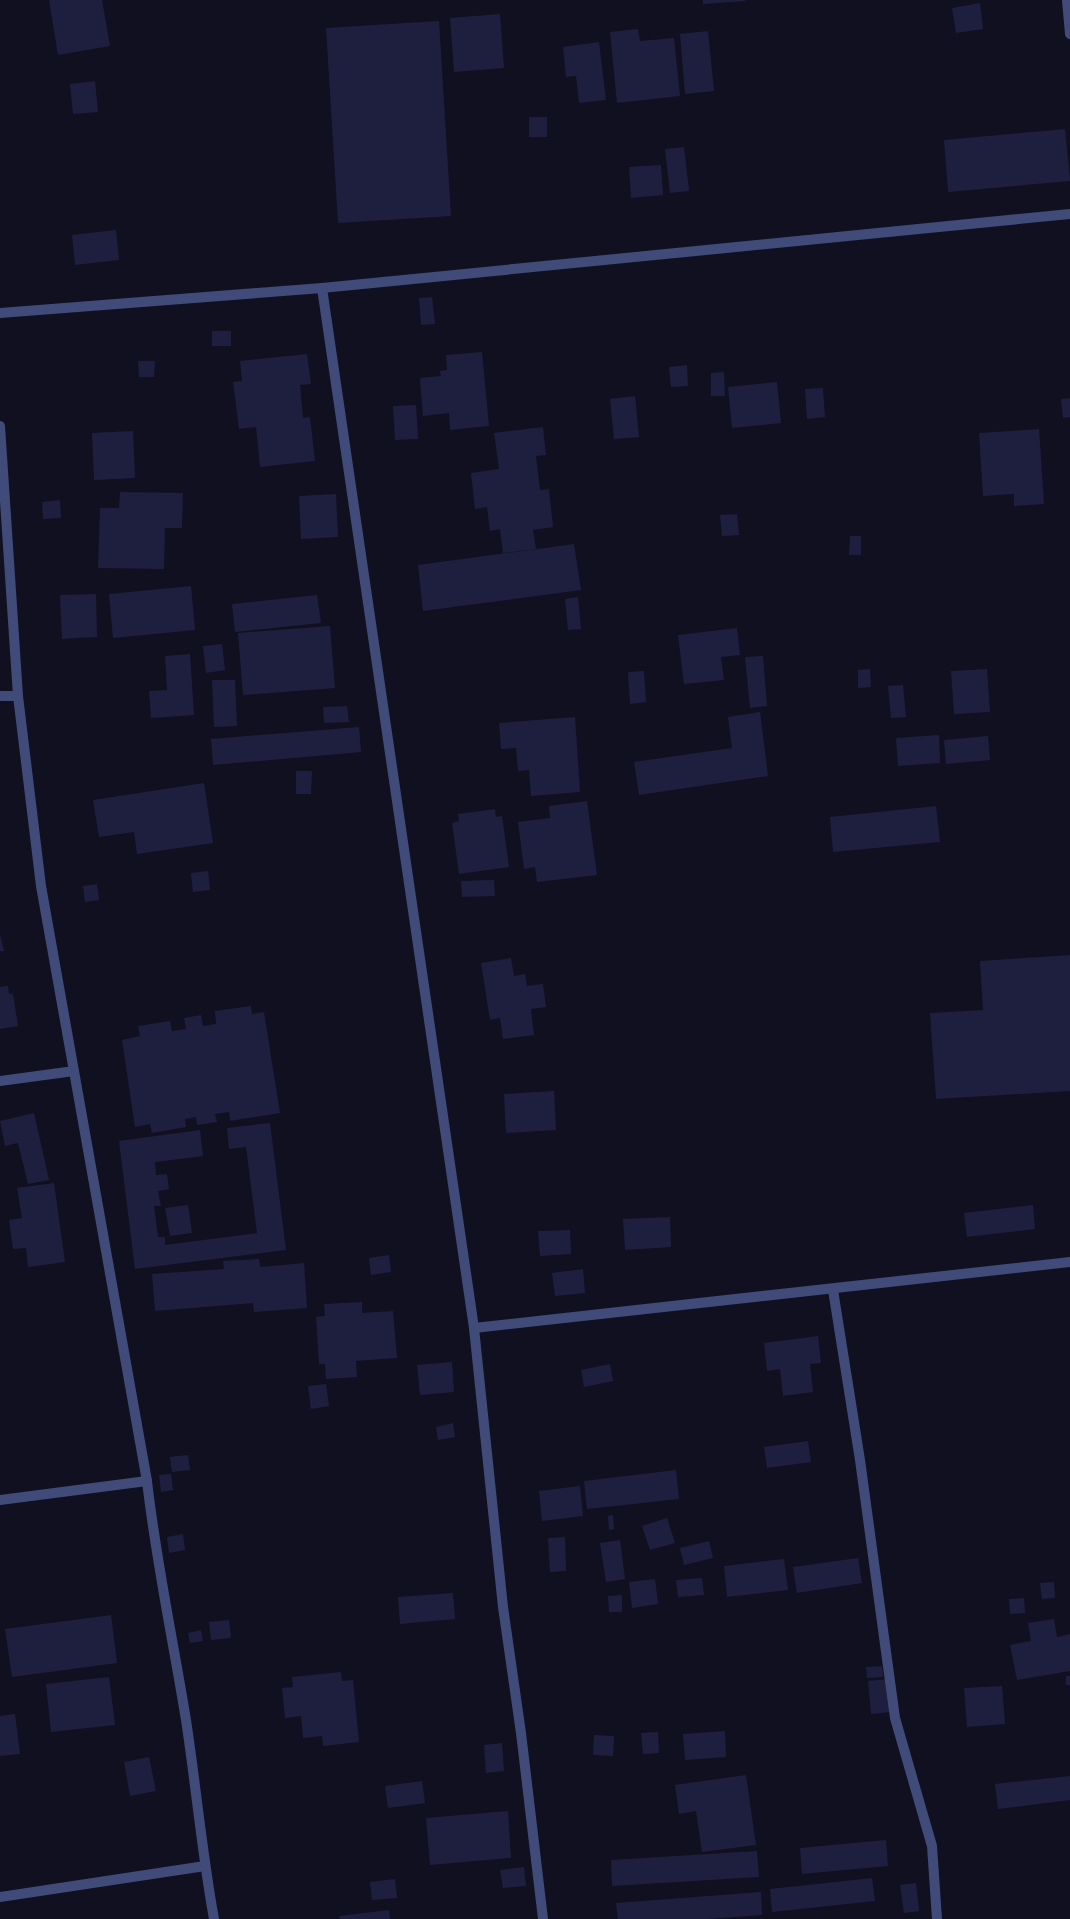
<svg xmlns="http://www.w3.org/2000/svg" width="1070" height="1919" font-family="'Alegreya Sans',sans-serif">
<rect width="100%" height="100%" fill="#101020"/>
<g fill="#1e1f3f">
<polygon points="49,0 102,0 110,46 58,55"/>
<polygon points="703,0 745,0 745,1 703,4"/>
<polygon points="980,3 983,29 956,33 952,8"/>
<polygon points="500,14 504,68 454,72 450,18"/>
<polygon points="439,21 451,216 338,223 326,28"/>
<polygon points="638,29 640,41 674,38 680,96 617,103 610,32"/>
<polygon points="708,31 714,91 685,94 680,34"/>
<polygon points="599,42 606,100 579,103 576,76 566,77 563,47"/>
<polygon points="95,81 98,112 73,114 70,84"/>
<rect x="529" y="117" width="18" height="20"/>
<polygon points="1065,129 1070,181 948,192 944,140"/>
<polygon points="684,147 689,191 670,193 665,149"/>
<polygon points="661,165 663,195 631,198 629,167"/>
<polygon points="116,230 119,260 75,265 72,235"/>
<polygon points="432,297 435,324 421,325 419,298"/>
<rect x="212" y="331" width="19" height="15"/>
<polygon points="482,352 489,426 450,430 449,413 423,416 420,378 441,376 440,371 447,370 446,355"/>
<polygon points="307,354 311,384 300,385 303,418 310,417 315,461 260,467 256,427 239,429 233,382 242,381 240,361"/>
<polygon points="138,361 155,361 154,377 139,377"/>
<polygon points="687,365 688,386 671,387 669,367"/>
<polygon points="724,372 725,396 711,396 711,373"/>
<polygon points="777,382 781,423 732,428 728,387"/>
<polygon points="823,388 825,417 807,419 805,389"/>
<polygon points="635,396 639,437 614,439 610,399"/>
<polygon points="1070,398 1070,417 1063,418 1061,399"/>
<polygon points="416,405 418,439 395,440 393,406"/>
<polygon points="543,427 546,455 536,456 540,490 549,489 553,527 533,530 536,549 503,553 500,529 490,531 487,507 475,509 471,473 499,469 494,433"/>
<polygon points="1039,429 1044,504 1014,506 1014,494 983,496 979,433"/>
<polygon points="133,431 135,478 94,480 92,433"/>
<polygon points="120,492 183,493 182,528 165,528 164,569 98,568 100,508 119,508"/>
<polygon points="336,494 338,537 301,539 299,496"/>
<polygon points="60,500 61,518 43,519 42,502"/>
<polygon points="737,514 739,535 722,536 720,515"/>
<polygon points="850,536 861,536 861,555 849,555"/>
<polygon points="574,544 581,590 423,611 418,565"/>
<polygon points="191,586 195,630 113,638 109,594"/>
<polygon points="96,594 97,637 62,639 60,595"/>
<polygon points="317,595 321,623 235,632 232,604"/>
<polygon points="578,597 581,629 568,630 565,599"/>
<polygon points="330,626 335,688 243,695 238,633"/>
<polygon points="737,628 740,655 721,657 724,680 684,684 678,635"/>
<polygon points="222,644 225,670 206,673 203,646"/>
<polygon points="190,654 194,715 151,718 149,691 167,690 165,656"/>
<polygon points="763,656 767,706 750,708 745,657"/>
<polygon points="870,669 871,687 858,688 858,670"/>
<polygon points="987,669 990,712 954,714 951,671"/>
<polygon points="644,671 646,702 630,704 628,672"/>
<polygon points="212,680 235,680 237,726 214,727"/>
<polygon points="903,685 906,717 891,718 888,686"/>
<polygon points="347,706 349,722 324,723 323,707"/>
<polygon points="760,712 768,776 639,795 634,762 732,748 728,717"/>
<polygon points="575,717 580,792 531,796 529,770 518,771 516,748 501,749 499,723"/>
<polygon points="359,727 361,752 213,765 211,739"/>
<polygon points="939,735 940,763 898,766 896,738"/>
<polygon points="988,736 990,760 946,764 944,740"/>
<polygon points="296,771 312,771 311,794 296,794"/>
<polygon points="204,783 213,843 137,854 134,832 99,837 93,800"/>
<polygon points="587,801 597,875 537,882 535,867 524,869 518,822 550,818 549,806"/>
<polygon points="936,806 940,842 833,852 830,817"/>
<polygon points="495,809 496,817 502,816 509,867 459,874 452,823 459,821 458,814"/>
<polygon points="208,871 210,890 193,892 191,873"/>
<polygon points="494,880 495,896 462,897 461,881"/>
<polygon points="97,884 99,900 85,902 83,886"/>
<polygon points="0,935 4,951 0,951"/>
<polygon points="1070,955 1070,1091 936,1099 930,1013 983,1010 980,961"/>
<polygon points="511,958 514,976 525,974 527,986 543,984 546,1007 531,1009 534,1035 503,1039 500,1018 490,1020 481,963"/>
<polygon points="8,986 9,994 13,994 18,1026 0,1029 0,987"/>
<polygon points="251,1006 252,1014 264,1012 280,1113 230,1121 229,1112 215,1114 217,1122 197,1125 196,1117 185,1119 186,1127 152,1133 150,1124 135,1127 122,1040 140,1036 138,1026 170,1021 172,1031 186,1029 184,1018 201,1015 203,1026 216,1024 215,1011"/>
<polygon points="554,1091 556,1130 506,1133 504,1094"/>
<polygon points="34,1113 49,1180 28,1184 18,1143 5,1146 0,1121"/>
<polygon points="270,1123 286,1250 135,1269 119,1141 200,1130 203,1156 155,1162 156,1175 167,1174 169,1189 158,1191 161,1206 154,1206 158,1237 165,1237 165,1245 257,1233 246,1147 229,1149 227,1128"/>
<polygon points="54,1183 65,1262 28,1267 26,1248 13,1249 9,1220 22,1218 17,1188"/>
<polygon points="188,1205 192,1233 170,1236 165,1208"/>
<polygon points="1033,1205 1035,1229 967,1237 964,1213"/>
<polygon points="670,1217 671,1247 625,1250 623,1219"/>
<polygon points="570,1230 571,1254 540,1256 538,1231"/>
<polygon points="389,1255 391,1272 371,1275 369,1258"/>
<polygon points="259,1259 260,1267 304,1263 307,1308 254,1312 253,1303 155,1311 152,1274 224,1269 223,1261"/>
<polygon points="583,1269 585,1293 555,1296 552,1273"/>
<polygon points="362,1302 362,1313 393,1311 397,1358 356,1361 357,1377 326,1379 325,1364 319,1364 316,1317 325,1316 324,1304"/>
<polygon points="818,1336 821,1363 810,1364 813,1392 783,1396 780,1369 767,1371 764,1343"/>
<polygon points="452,1362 454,1392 420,1395 417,1365"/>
<polygon points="610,1364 613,1381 584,1387 581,1370"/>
<polygon points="326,1384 329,1406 311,1409 308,1386"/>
<polygon points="453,1423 455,1437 438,1440 436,1427"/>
<polygon points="808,1441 811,1462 767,1468 764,1447"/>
<polygon points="188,1455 190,1470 172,1472 170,1457"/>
<polygon points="676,1470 679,1499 587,1509 584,1481"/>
<polygon points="171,1474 173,1490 161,1492 159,1475"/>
<polygon points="580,1486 583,1516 542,1521 539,1491"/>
<polygon points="613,1515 614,1529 609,1530 608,1516"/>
<polygon points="667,1518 675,1543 650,1550 642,1526"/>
<polygon points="183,1534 185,1550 169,1553 167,1537"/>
<polygon points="565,1537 566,1571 550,1572 548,1538"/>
<polygon points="620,1540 625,1579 606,1582 600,1543"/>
<polygon points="709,1541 713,1558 684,1565 680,1548"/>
<polygon points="858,1558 862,1583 797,1593 793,1567"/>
<polygon points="784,1559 788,1590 727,1597 724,1566"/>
<polygon points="702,1578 704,1595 678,1597 676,1580"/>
<polygon points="655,1579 658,1604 632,1608 629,1582"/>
<polygon points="1054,1582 1055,1598 1042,1599 1040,1583"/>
<polygon points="453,1593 455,1619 400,1624 398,1597"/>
<polygon points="622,1595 622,1612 609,1612 608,1596"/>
<polygon points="1024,1598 1025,1613 1010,1614 1009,1599"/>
<polygon points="111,1615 117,1663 12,1677 5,1629"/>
<polygon points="1054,1619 1057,1637 1070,1634 1070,1671 1017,1680 1010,1645 1031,1641 1028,1623"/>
<polygon points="229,1620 231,1638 211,1640 209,1622"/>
<polygon points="201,1630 203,1641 190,1643 188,1633"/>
<polygon points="882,1666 883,1677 867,1678 866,1667"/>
<polygon points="341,1672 342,1681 353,1680 359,1742 323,1746 322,1736 303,1738 301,1716 285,1718 282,1688 293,1687 292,1677"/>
<rect x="1066" y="1676" width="4" height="9"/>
<polygon points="109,1677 115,1725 51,1732 46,1684"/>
<polygon points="887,1679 891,1712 871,1714 868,1681"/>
<polygon points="1002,1686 1005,1724 967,1727 964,1688"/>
<polygon points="15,1714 20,1754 0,1756 0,1716"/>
<polygon points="725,1731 726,1757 685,1760 683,1734"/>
<polygon points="658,1732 659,1753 643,1754 641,1733"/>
<polygon points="594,1735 614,1736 613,1756 593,1755"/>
<polygon points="502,1743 504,1771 486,1773 484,1745"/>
<polygon points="149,1757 156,1791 130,1796 124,1762"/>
<polygon points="746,1775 756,1845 702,1852 696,1811 679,1814 675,1785"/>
<polygon points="1070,1776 1070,1800 998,1809 995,1784"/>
<polygon points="422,1781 425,1803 388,1808 385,1786"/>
<polygon points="508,1811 511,1858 430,1865 426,1818"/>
<polygon points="886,1840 888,1866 802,1874 800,1848"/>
<polygon points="757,1851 759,1877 612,1886 611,1860"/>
<polygon points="524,1867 526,1886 503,1888 500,1870"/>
<polygon points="872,1878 875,1901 772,1912 770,1889"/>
<polygon points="395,1879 397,1898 372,1900 370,1882"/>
<polygon points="916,1883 919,1911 904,1913 900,1885"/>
<polygon points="761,1892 762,1915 709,1919 618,1919 616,1903"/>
<polygon points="389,1910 390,1919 340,1919 339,1916"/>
</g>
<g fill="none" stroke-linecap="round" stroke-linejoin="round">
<g stroke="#404b7a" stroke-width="10">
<polyline points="1067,0 1070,34"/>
<polyline points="322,288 474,1328 503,1607 521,1733 543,1919"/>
<polyline points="0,313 322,288 1070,214"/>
<path d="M0,426L18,696L41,886L147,1481C156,1561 173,1640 186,1720C196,1786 202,1853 214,1919"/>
<polyline points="0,696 18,696"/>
<polyline points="0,1081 74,1071"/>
<polyline points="833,1290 860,1460 895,1718 932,1846 937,1919"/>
<polyline points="474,1328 1070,1262"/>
<polyline points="0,1500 147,1481"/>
<polyline points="0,1897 205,1866"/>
</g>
</g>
</svg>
